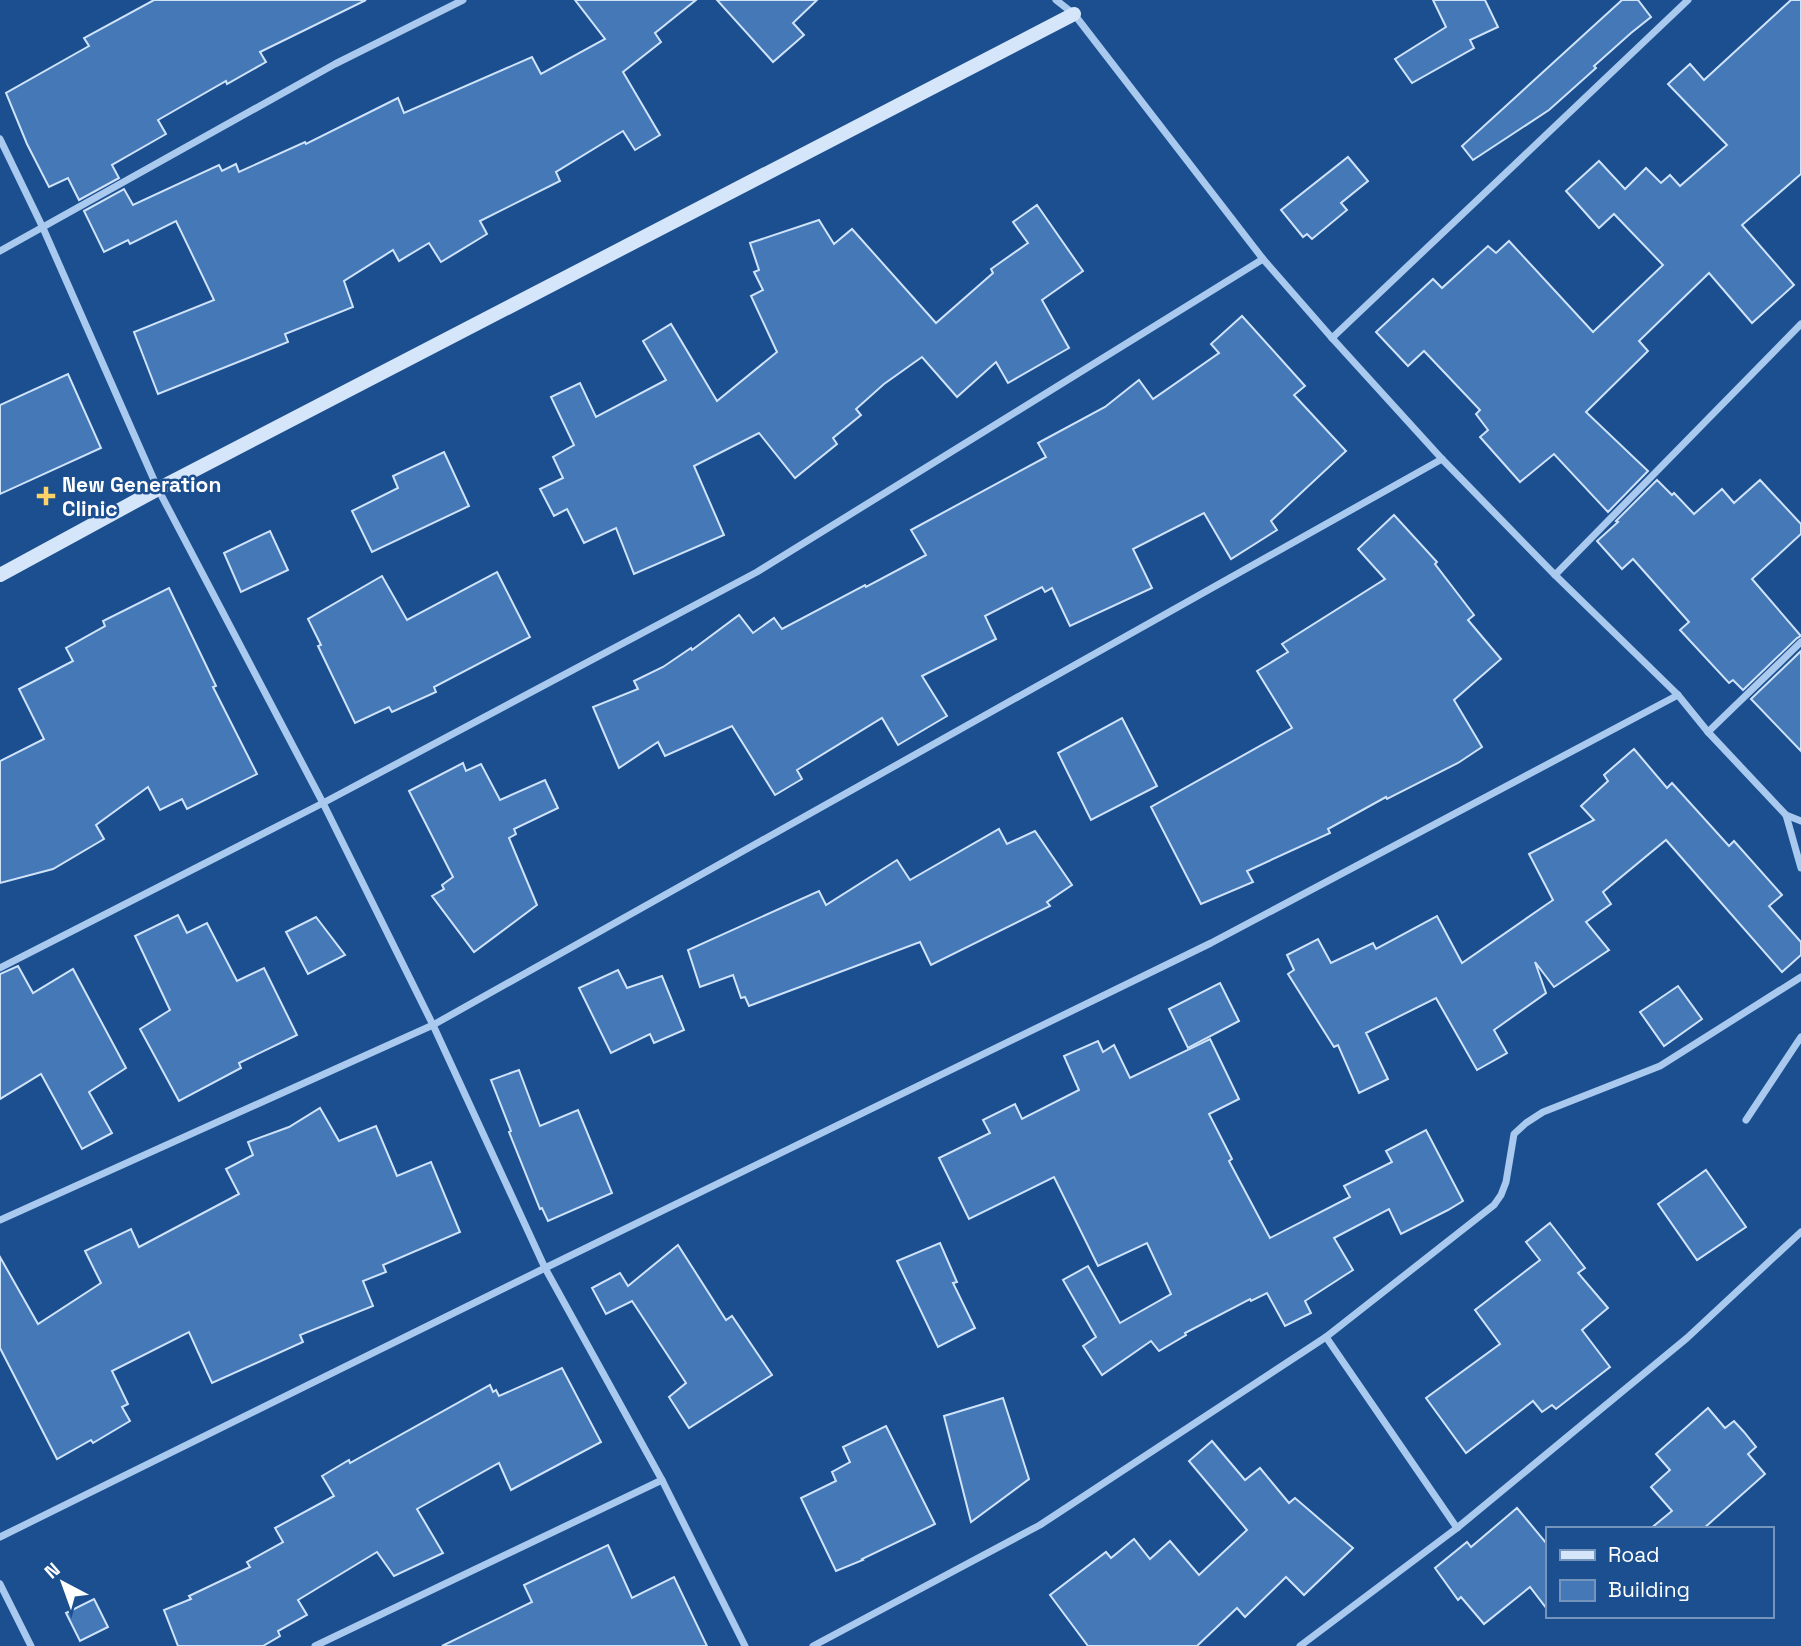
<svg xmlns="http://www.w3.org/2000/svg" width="1801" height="1646" font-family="'Space Grotesk',sans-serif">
<rect width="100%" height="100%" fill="#1b4f8f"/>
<g fill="#4478b7" stroke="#cfe3fa" stroke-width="2">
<polygon points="154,0 366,0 260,52 266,62 227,84 226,81 158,120 166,134 112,165 119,178 79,200 68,178 49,187 27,144 6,93 89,46 84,38"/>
<polygon points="575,0 696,0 655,33 661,42 623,72 660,135 635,150 623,131 556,172 560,181 480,221 487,234 441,262 429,243 399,261 393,250 344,281 353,307 285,334 288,342 158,394 134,332 214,300 176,221 130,244 128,240 104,252 84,211 124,189 133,205 219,165 222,171 236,164 239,172 305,142 306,144 398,98 404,113 532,57 541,74 605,39"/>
<polygon points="717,0 817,0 793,23 804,35 773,62"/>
<polygon points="1433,0 1485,0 1498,27 1470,40 1474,48 1412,83 1395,59 1446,27"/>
<polygon points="1622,0 1638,0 1651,17 1631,33 1594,66 1596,68 1549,110 1473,160 1462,146"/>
<polygon points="1791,0 1801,0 1801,174 1742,225 1794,285 1752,323 1709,273 1639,341 1648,351 1586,412 1648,471 1608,512 1554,454 1520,482 1480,437 1488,430 1476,414 1480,410 1424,351 1408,366 1376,332 1433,279 1442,288 1488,246 1496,253 1509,241 1593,332 1663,265 1614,214 1599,228 1566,191 1599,161 1625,189 1646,168 1661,183 1670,175 1680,186 1727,145 1668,84 1690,64 1704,80"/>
<polygon points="1348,157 1368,181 1341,203 1347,210 1312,239 1307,234 1303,237 1281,210"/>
<polygon points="1037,205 1083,271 1042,300 1069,348 1008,383 996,362 957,397 922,357 884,384 856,409 861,415 833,438 837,444 795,478 759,433 694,466 724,535 634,574 616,528 584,543 567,509 554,516 540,489 563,478 553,457 574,445 551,397 580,383 596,417 666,380 643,341 671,324 717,401 777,352 751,296 763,290 754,272 759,270 750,243 819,220 834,244 852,229 936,323 993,273 991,269 1028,243 1013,222"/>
<polygon points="1242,316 1305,386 1294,395 1346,451 1271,521 1277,530 1231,559 1204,513 1133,549 1152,588 1070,626 1052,588 1045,592 1042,587 985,616 996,639 922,676 947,716 898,745 882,718 797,770 802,779 775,795 732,726 665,756 658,742 619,768 593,707 638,689 634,681 663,667 691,648 692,650 739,615 753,633 774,618 782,629 865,585 866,587 926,555 911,530 1046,457 1038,443 1105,407 1139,380 1153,399 1219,353 1211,344"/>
<polygon points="68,374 101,448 0,494 0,405"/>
<polygon points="444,452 469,506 372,552 352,511 398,488 393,476"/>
<polygon points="1657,480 1672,495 1674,493 1694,514 1722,489 1734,503 1760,480 1801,524 1801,534 1752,579 1801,636 1797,638 1743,690 1733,680 1729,683 1680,630 1689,622 1633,559 1622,569 1597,541 1618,522 1616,521"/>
<polygon points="1394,515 1437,562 1435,564 1474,615 1468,620 1501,659 1454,700 1482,747 1458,763 1387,799 1386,797 1328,829 1330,833 1247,871 1253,882 1201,904 1151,807 1292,728 1257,671 1288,652 1282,644 1385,579 1358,549"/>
<polygon points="270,531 288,570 241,592 224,553"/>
<polygon points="497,572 530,637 434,687 436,692 392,712 389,707 355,723 318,646 321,645 308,619 382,576 407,620"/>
<polygon points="169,588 216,686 213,687 257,774 187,809 182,799 160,810 148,787 96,825 104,839 53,869 0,883 0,761 44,739 19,689 73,661 66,648 105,626 103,621"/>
<polygon points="1801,651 1801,751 1751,699"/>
<polygon points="1122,718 1157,786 1091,820 1058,753"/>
<polygon points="1634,749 1667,788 1672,783 1729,846 1734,841 1782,895 1769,906 1801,942 1801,955 1782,972 1666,840 1603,892 1611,904 1586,922 1609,950 1554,987 1535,962 1546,993 1494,1030 1507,1053 1477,1070 1436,998 1366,1033 1388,1079 1359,1093 1338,1045 1334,1047 1288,974 1294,970 1287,955 1318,939 1331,963 1373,943 1376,949 1437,916 1462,963 1553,900 1529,854 1594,820 1581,806 1608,781 1604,775"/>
<polygon points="463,763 466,771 481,764 500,800 545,780 558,808 514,829 516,834 509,838 537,905 474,952 432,896 444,889 442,885 453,877 409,791"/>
<polygon points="999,829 1007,844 1035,831 1072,885 1047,902 1050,906 931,965 920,942 749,1006 745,997 741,998 733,975 700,987 688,950 819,891 826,905 897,860 910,880"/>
<polygon points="178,915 187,933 207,923 237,981 264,968 297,1035 239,1063 241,1068 179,1101 140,1029 170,1010 135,936"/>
<polygon points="316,917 345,955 308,974 286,932"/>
<polygon points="18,966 33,993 73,969 126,1068 89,1092 112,1133 82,1149 41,1074 0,1099 0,974"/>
<polygon points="618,970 627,988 662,976 684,1030 654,1043 650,1034 611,1053 579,988"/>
<polygon points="1220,983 1239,1021 1188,1048 1169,1009"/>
<polygon points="1678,986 1702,1019 1664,1046 1640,1012"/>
<polygon points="1210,1039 1239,1099 1209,1114 1232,1159 1229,1161 1270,1238 1350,1197 1344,1186 1392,1162 1386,1151 1426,1130 1463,1201 1448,1210 1401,1234 1389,1209 1334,1238 1353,1270 1305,1301 1311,1313 1285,1326 1267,1293 1251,1301 1250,1299 1185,1333 1186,1335 1159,1351 1151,1341 1102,1375 1083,1346 1096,1337 1063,1280 1088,1266 1120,1323 1171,1294 1147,1243 1098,1266 1054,1177 969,1219 939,1158 990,1133 983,1120 1015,1104 1022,1119 1079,1090 1064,1056 1098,1041 1103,1052 1114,1045 1130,1078"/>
<polygon points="519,1070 540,1126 578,1110 612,1193 548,1221 542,1208 540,1209 509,1132 511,1131 491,1080"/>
<polygon points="320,1108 339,1141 376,1126 397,1176 431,1162 460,1232 383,1265 386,1272 363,1281 373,1306 300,1335 303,1342 212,1383 189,1332 112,1371 128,1404 122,1407 130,1421 93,1443 91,1440 57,1459 0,1348 0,1257 38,1324 101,1283 85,1251 131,1229 139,1247 239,1194 226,1169 253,1155 248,1142 289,1127"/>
<polygon points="1706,1170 1746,1227 1697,1260 1658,1204"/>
<polygon points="1550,1223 1585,1268 1578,1273 1608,1308 1582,1330 1610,1367 1556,1409 1552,1405 1542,1412 1533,1401 1466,1453 1426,1398 1500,1344 1475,1310 1540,1260 1526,1242"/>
<polygon points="940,1243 957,1282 953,1283 975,1328 938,1347 897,1261"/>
<polygon points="678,1245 726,1320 732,1316 772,1375 689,1428 669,1397 686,1383 632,1301 606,1314 592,1288 620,1273 628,1286"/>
<polygon points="562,1368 601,1442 511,1490 499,1463 417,1509 443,1553 394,1576 377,1552 298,1600 307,1615 278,1631 280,1636 263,1646 178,1646 164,1610 191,1599 189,1596 250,1567 247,1562 283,1542 275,1528 334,1496 322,1476 349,1460 350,1463 490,1385 493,1392 496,1390 499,1396"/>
<polygon points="1003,1398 1029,1479 971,1522 944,1416"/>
<polygon points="1708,1408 1725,1428 1734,1421 1744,1432 1756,1447 1748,1454 1765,1474 1703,1529 1650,1529 1672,1511 1651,1487 1670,1470 1656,1454"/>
<polygon points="886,1426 935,1524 862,1559 863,1560 836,1571 801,1498 836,1481 832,1472 850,1462 843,1447"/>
<polygon points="1212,1441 1245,1480 1260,1468 1289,1503 1295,1498 1353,1548 1304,1595 1286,1577 1245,1617 1237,1608 1197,1646 1088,1646 1050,1595 1106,1552 1111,1558 1134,1539 1150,1559 1170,1541 1199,1575 1247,1530 1189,1461"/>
<polygon points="1517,1508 1547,1544 1547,1609 1530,1587 1484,1624 1461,1597 1458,1600 1435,1568 1467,1542 1471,1547"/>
<polygon points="608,1545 632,1598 674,1577 707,1646 442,1646 532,1602 524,1585"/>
<polygon points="94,1599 108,1627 80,1641 66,1613"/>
</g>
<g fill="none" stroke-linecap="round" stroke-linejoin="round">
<g stroke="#a9c9ee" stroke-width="7">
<polyline points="1056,0 1074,14 1263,259 1332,338 1442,459 1555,575 1678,695 1708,732 1786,815 1801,821"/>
<polyline points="0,139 43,228 158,489 323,803 433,1025 545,1268 662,1480 745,1646"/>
<polyline points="0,251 335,64 463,0"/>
<polyline points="1332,338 1688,0"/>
<polyline points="1555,575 1801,324"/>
<polyline points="1708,732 1801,642"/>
<polyline points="1786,815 1801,868"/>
<polyline points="0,968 323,803 757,572 1263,259"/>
<polyline points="1746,1120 1801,1037"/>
<polyline points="0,1220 433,1025 1442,459"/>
<polyline points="1326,1337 1457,1528"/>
<polyline points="0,1537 545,1268 1211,943 1678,695"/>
<polyline points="0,1584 31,1646"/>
<polyline points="315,1646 662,1480"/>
<polyline points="813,1646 1040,1525 1326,1337 1494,1205 1501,1195 1506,1182 1514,1134 1526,1123 1543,1112 1660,1066 1801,977"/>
<polyline points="1300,1646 1457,1528 1687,1338 1801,1232"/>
</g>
<polyline stroke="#d6e6fa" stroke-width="14" points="0,575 158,489 1074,14"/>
</g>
<path fill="#ffd166" stroke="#1b4f8f" stroke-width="2.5" d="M42.5 485.5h7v7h7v7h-7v7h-7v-7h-7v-7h7z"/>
<g text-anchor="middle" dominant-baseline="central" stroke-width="5" stroke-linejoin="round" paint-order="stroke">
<g font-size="21" font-weight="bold" fill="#fff" stroke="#1b4f8f" text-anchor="start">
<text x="62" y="484">New Generation<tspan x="62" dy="24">Clinic</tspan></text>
</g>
</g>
<rect x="1546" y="1527" width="228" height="91" fill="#1b4f8f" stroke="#7695bc" stroke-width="2"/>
<rect x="1560" y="1550" width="35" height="10" fill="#d6e6fa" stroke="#7695bc" stroke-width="2"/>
<text x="1608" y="1562" font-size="21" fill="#ffffff">Road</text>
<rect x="1560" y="1580" width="35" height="21" fill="#4478b7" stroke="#7695bc" stroke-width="2"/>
<text x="1608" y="1597" font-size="21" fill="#ffffff">Building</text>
<g transform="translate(63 1583) rotate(319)" stroke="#1b4f8f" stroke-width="5" paint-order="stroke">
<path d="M0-5L12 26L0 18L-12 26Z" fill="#ffffff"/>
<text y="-10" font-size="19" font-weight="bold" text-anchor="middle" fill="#ffffff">N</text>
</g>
</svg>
